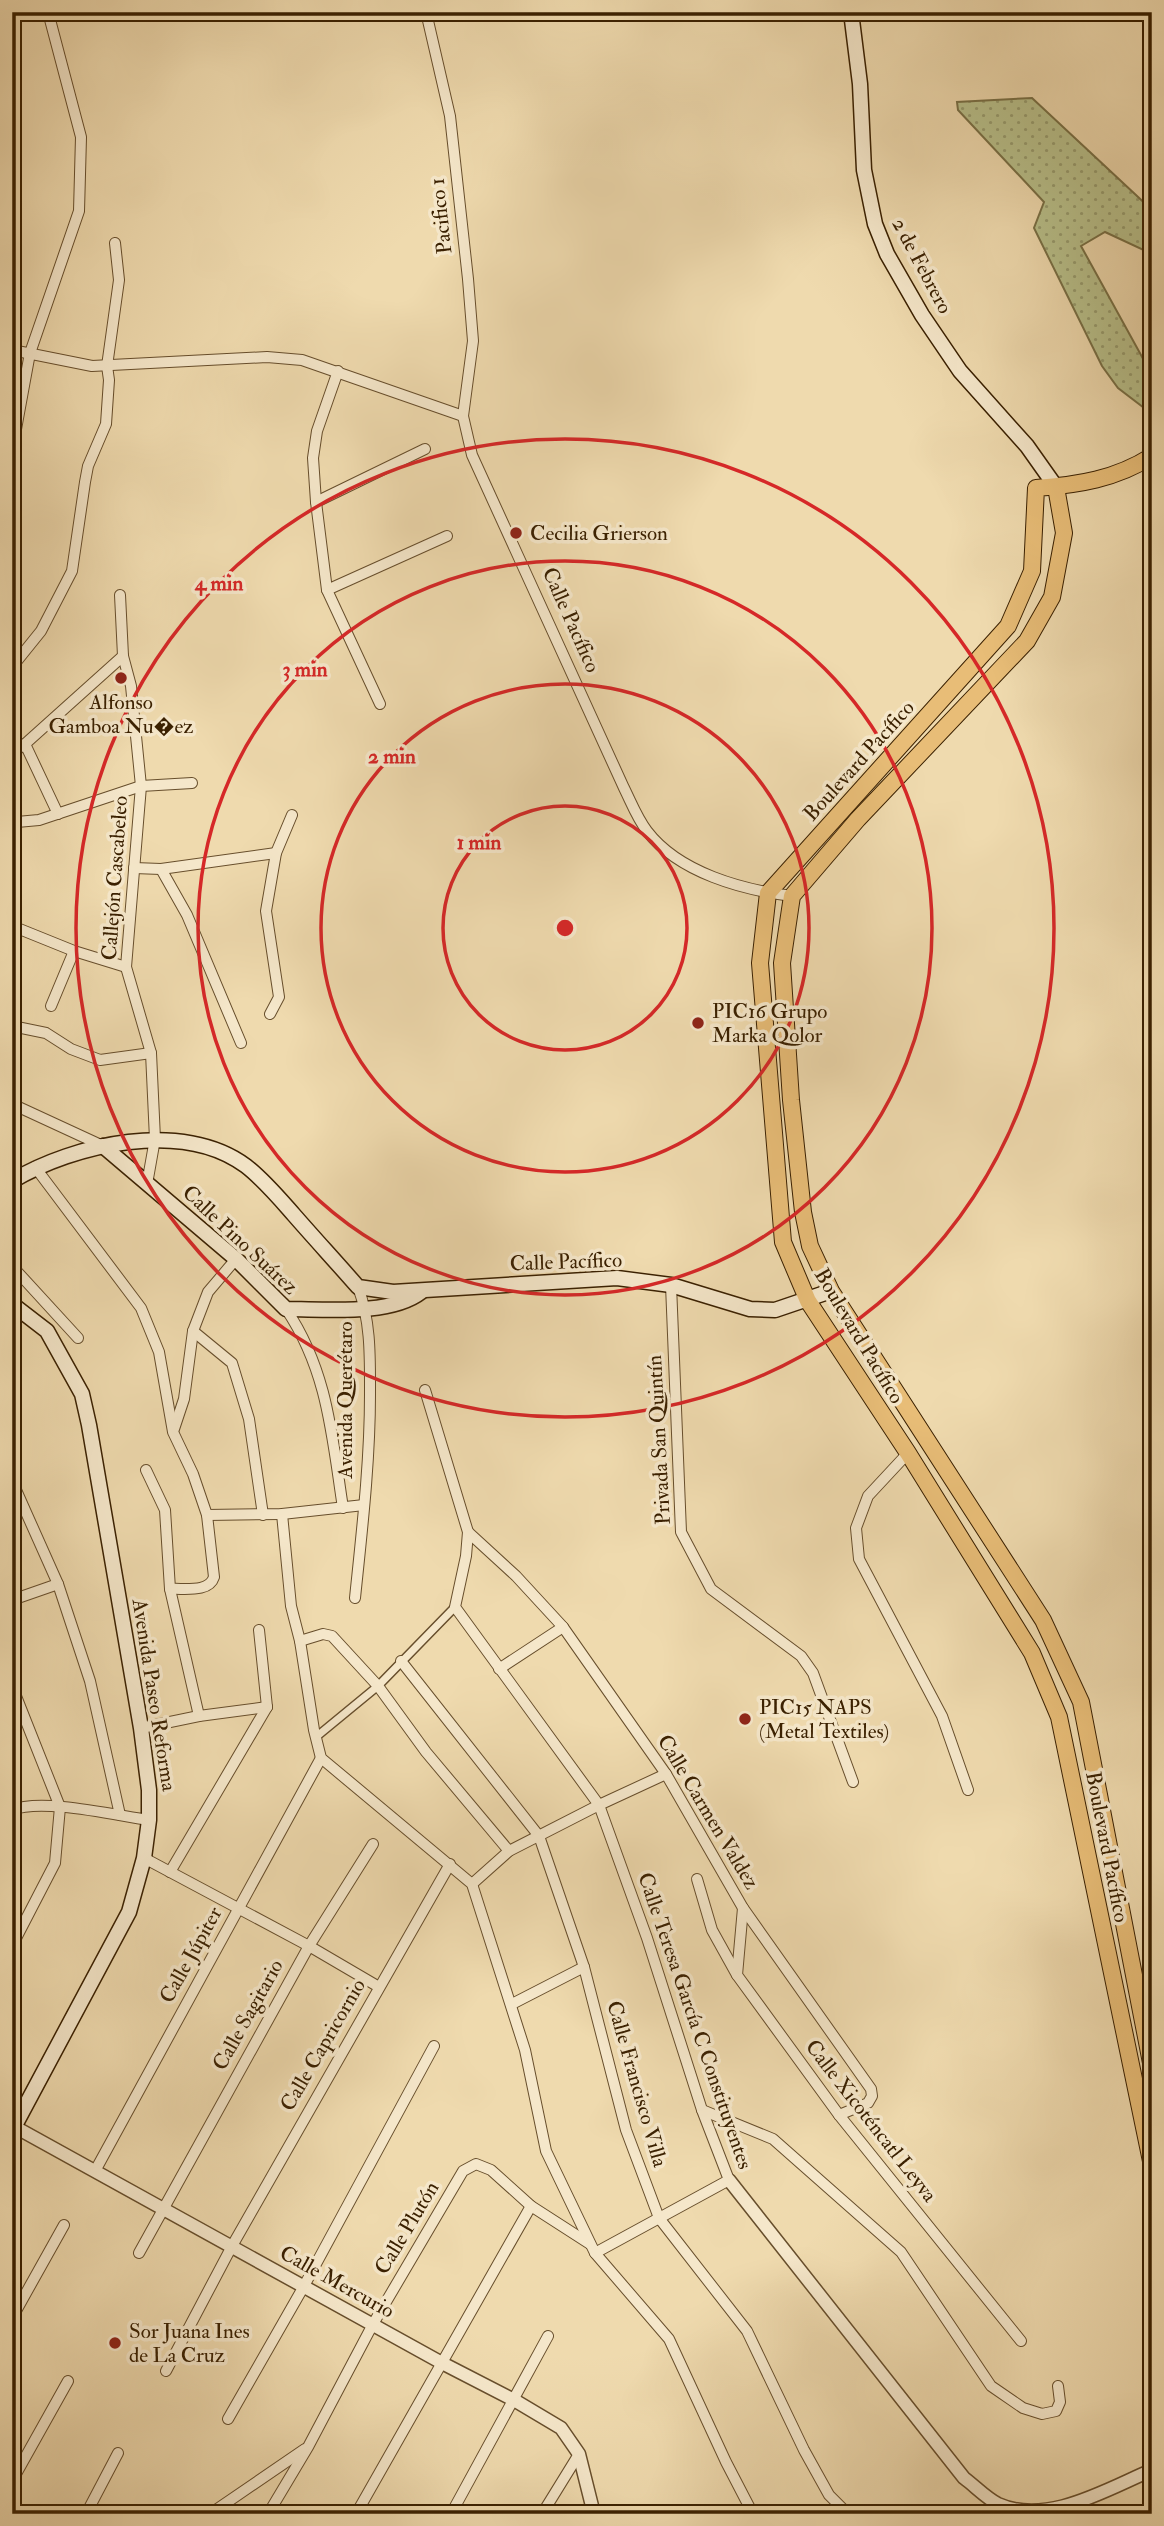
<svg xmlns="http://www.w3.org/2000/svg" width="1164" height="2526" font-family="'IM FELL Double Pica',serif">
<defs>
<pattern id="grass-dots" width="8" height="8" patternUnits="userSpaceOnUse" patternTransform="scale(1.75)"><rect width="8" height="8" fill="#b8c08b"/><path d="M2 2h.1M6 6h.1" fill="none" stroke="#979c6f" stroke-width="1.8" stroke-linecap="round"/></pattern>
</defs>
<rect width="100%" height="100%" fill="#efdaae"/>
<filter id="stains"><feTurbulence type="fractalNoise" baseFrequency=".00286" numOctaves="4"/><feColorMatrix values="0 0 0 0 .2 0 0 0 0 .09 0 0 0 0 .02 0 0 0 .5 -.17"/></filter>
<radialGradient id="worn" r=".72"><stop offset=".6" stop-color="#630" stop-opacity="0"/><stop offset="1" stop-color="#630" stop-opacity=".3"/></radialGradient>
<polygon fill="url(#grass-dots)" stroke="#797046" stroke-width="2" points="1032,98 1152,210 1152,254 1105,232 1081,246 1152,375 1152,414 1118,388 1102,366 1034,228 1044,202 958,110 957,102"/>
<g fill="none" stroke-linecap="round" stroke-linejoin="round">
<defs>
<polyline id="pedestrian" points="316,1737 378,1686 455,1607"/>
<g id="minor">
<path d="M426,12L450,116L468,279L473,341L463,416L472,455L624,788C631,802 637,818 647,831C679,873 743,890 792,896"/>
<polyline points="12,350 92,366 267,357 302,360 463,416"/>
<polyline points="338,371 317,431 313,458 316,502 327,590 380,704"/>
<polyline points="12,451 30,353 79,211 81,137 48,12"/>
<polyline points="316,502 425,449"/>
<polyline points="327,590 447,536"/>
<polyline points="120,595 123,656 131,686 141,786 126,967 151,1053 155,1139 147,1184"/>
<polyline points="12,667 41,631 72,571 85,482 88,466 106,424 109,380 107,366 119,280 115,243"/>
<polyline points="25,744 58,814"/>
<polyline points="12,753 25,744 123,656"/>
<polyline points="17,822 39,820 141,786 192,783"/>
<polyline points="134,868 161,869 276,853"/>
<polyline points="161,869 187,915 241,1043"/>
<polyline points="12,926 74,951 126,967"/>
<polyline points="51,1006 74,951"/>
<polyline points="270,1014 279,997 266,911 276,853 292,815"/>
<polyline points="12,1026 46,1033 71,1049 100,1060 151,1053"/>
<polyline points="12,1104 103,1146"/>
<path d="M35,1167L141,1308L159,1352L173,1432L193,1474L207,1515L214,1577C209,1593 184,1588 170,1589"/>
<polyline points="12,1266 78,1338"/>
<polyline points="671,1285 681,1532 711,1589 801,1656 813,1673 853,1782"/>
<path d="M286,1309C328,1371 332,1437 343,1508"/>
<polyline points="12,1323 23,1312"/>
<polyline points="193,1331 232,1363 249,1419 263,1515"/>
<polyline points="425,1390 468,1532 466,1556 455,1607 599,1805 647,1938 702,2110 729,2180 595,2253"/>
<polyline points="12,1422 15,1419"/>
<polyline points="174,1429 184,1399 193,1331 208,1292 236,1259"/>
<polyline points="908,1453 868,1496 856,1528 859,1559 942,1716 968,1790"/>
<polyline points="146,1470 165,1510 170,1589 199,1716"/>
<polyline points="12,1481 58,1584 90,1681 120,1815"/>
<polyline points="282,1514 291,1606 300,1641 314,1730 321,1758 472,1884 525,2050 546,2151 595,2253 669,2339 726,2462 753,2514"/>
<polyline points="207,1515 282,1514 364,1505"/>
<polyline points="468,1532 516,1576 563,1627 666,1774 743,1908 871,2089 872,2096 868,2103 839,2115"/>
<path d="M355,1598C362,1530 370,1462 370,1394C370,1357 371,1322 358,1287"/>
<polyline points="12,1600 58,1584"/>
<polyline points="259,1630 267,1707"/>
<polyline points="300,1641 323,1634 332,1636 378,1686 426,1752 509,1851"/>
<polyline points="401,1661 539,1836 584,1967 626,2130 659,2218 747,2331 804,2450 829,2495 848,2514"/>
<polyline points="499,1669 563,1627"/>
<polyline points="12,1686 60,1807 55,1863 12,1946"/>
<polyline points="141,1728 199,1716 267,1707"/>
<path d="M12,1810C42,1798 114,1815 149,1820"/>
<polyline points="144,1858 309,1946 379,1987"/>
<polyline points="170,1872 267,1707"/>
<polyline points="697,1879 712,1930 737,1975"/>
<polyline points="472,1884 509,1851 599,1805 666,1774"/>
<polyline points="743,1908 737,1975 839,2115 1021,2341"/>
<polyline points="512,2004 584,1967"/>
<polyline points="702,2110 773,2139 901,2252 991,2386 1023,2408 1042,2414 1056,2411 1060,2402 1058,2386"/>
<polyline points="95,2171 321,1758"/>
<polyline points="139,2253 309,1946 373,1844"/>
<polyline points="12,2318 64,2225"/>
<polyline points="166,2371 232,2246 450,1864"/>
<polyline points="228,2419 304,2286 434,2046"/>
<polyline points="12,2481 68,2381"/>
<polyline points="86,2514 118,2453"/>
<polyline points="210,2514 305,2449"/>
<polyline points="268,2514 308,2447 373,2324 463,2171 476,2164 491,2170 531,2206 590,2244"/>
<polyline points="356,2514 531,2206"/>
<polyline points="451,2514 548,2336"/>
<polyline points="542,2514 579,2454"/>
</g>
<g id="tertiary">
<polyline points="15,2127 442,2363 514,2400 561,2428 579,2454 594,2514"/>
<path d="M729,2180L964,2478C975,2486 986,2498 998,2504C1047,2526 1107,2489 1152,2470"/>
</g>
<g id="secondary">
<polyline points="851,12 860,84 864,170 875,224 887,254 922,315 960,371 1027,446 1056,487"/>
<path d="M103,1146L236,1259L286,1309C325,1309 390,1316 421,1292"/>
<path d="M12,1181C74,1144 183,1119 246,1166C264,1180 279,1198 294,1215C315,1239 337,1263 358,1287L393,1292L617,1278L671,1285L750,1309L775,1310L831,1291"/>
<polyline points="12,1304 47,1331 82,1394 89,1425 141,1728 149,1790 149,1820 144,1858 129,1912 12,2131"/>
</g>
<g id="primary">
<path d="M1152,456C1116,479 1078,485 1036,488L1032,571L1008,626L768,893L760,963L783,1242L808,1301L908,1453L1032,1653L1059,1717L1152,2166"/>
<polyline points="1056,487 1064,533 1052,597 1027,641 858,819 792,896 782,963 791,1100 803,1212 810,1246 831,1291 1043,1620 1081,1702 1152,2068"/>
</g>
</defs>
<use href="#pedestrian" stroke="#674e2c" stroke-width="10"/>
<use href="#minor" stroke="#674e2c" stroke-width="12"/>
<use href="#tertiary" stroke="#674e2c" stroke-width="15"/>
<use href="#secondary" stroke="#3a2000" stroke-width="17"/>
<use href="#primary" stroke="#3a2000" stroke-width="18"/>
<use href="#pedestrian" stroke="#f5e7ca" stroke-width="7"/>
<use href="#minor" stroke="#f5e7ca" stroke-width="10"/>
<use href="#tertiary" stroke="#f5e7ca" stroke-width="12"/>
<use href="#secondary" stroke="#f5e7ca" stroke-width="14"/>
<use href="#primary" stroke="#e8bd77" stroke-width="16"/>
</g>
<g fill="none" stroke="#d62828" stroke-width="3.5">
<circle cx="565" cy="928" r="122"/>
<circle cx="565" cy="928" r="244"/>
<circle cx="565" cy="928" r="367"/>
<circle cx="565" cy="928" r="489"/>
</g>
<g fill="#8f2418" stroke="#f5e7ca" stroke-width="2.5">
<circle cx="516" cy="533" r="7"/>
<circle cx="121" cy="678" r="7"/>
<circle cx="698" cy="1023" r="7"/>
<circle cx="745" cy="1719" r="7"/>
<circle cx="115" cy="2343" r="7"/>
</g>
<g text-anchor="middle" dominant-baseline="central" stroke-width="7" stroke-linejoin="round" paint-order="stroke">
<g font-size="21" fill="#3a2000" stroke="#f5e7ca">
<text transform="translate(441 216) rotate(-96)">Pacifico 1</text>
<text transform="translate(922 266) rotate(62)">2 de Febrero</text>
<text transform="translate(571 620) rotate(66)">Calle Pacífico</text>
<text transform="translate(859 761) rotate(-48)">Boulevard Pacífico</text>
<text transform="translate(115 878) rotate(-86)">Callejón Cascabeleo</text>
<text transform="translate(240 1240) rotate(43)">Calle Pino Suárez</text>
<text transform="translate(566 1262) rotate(-2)">Calle Pacífico</text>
<text transform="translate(859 1336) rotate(59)">Boulevard Pacífico</text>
<text transform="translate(345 1400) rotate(-90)">Avenida Querétaro</text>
<text transform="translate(659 1440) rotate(-93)">Privada San Quintín</text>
<text transform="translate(154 1695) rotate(81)">Avenida Paseo Reforma</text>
<text transform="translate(708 1812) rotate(59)">Calle Carmen Valdez</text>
<text transform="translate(1107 1847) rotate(79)">Boulevard Pacífico</text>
<text transform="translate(191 1955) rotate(-61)">Calle Júpiter</text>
<text transform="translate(248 2015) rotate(-61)">Calle Sagitario</text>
<text transform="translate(695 2021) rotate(71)">Calle Teresa García C Constituyentes</text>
<text transform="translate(323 2045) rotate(-60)">Calle Capricornio</text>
<text transform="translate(637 2084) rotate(74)">Calle Francisco Villa</text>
<text transform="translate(871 2121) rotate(52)">Calle Xicoténcatl Leyva</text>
<text transform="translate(407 2228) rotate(-59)">Calle Plutón</text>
<text transform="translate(337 2282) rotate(29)">Calle Mercurio</text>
</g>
<g font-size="21" fill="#3a2000" stroke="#f5e7ca" text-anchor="start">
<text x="530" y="533">Cecilia Grierson</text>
<text x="121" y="702" text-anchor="middle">Alfonso<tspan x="121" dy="24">Gamboa Nu�ez</tspan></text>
<text x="712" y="1011">PIC16 Grupo<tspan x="712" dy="24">Marka Qolor</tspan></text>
<text x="759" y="1707">PIC15 NAPS<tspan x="759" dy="24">(Metal Textiles)</tspan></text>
<text x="129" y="2331">Sor Juana Ines<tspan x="129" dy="24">de La Cruz</tspan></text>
</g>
</g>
<circle cx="565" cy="928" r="10" fill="#d62828" stroke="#f5e7ca" stroke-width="3.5"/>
<g font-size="21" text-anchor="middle" font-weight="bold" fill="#d62828" stroke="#f5e7ca" stroke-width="7" stroke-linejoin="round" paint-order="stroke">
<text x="219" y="590">4 min</text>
<text x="305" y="676">3 min</text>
<text x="392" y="763">2 min</text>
<text x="479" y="849">1 min</text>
</g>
<rect width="1164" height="2526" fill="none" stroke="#efdaae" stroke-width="42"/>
<rect x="14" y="14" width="1136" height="2498" fill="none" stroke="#3a2000" stroke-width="3.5"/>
<rect x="21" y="21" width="1122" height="2484" fill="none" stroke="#3a2000" stroke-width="2"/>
<rect width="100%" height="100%" filter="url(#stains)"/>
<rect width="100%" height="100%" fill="url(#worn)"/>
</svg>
